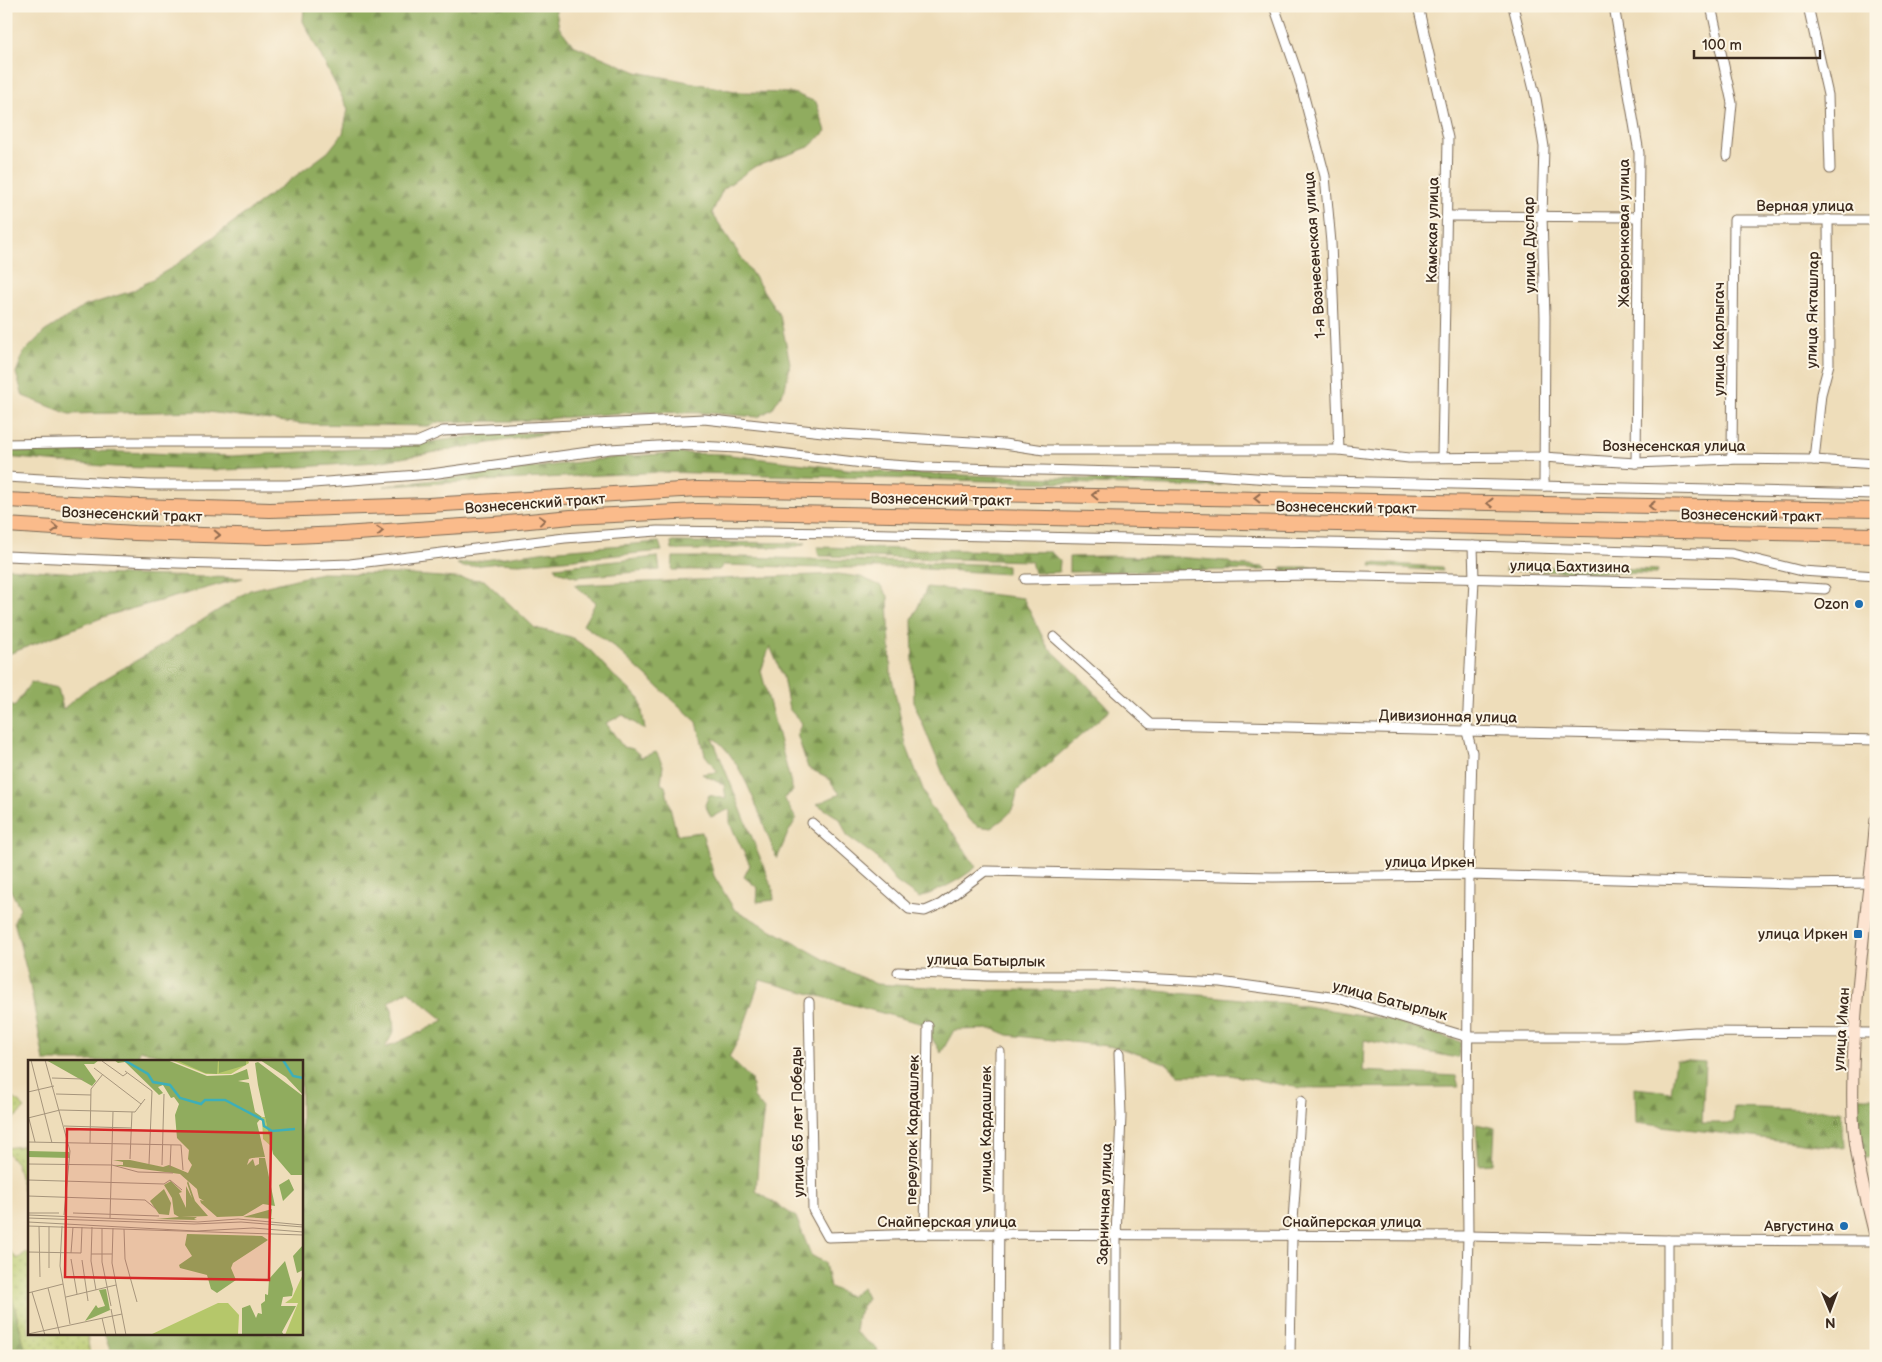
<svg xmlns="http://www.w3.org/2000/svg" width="1882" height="1362" font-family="'Balsamiq Sans',sans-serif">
<defs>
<pattern id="grass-dots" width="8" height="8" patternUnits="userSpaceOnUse" patternTransform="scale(1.25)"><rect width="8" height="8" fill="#b5c76a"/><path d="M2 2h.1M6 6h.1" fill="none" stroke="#94a257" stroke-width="1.8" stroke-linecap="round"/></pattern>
<pattern id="forest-firs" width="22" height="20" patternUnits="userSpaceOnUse" patternTransform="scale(1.25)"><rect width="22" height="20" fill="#90ac5e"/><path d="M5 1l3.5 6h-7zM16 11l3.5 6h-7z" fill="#778c4d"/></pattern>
</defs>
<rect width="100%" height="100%" fill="#fcf5e5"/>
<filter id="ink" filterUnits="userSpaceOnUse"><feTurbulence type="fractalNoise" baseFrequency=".02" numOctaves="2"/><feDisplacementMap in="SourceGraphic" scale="10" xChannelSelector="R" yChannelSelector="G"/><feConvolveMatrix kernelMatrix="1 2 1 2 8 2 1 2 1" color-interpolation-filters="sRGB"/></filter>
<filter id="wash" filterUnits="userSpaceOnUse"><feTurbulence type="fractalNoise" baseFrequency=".0096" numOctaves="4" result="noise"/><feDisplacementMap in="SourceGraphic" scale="20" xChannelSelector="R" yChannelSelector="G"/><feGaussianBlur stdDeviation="1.12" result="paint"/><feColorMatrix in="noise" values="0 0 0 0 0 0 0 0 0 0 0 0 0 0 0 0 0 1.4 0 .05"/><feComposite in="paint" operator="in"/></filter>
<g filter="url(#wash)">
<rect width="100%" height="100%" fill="#eeddba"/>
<g fill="url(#grass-dots)" stroke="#787844">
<polygon points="6,1091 25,1108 6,1126"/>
<polygon points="29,1145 29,1216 17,1164 6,1151 6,1148"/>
<polygon points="6,1246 17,1259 27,1253 29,1253 29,1333 87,1333 90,1356 27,1356 6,1274"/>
</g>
<g fill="url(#forest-firs)" stroke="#666b3e" fill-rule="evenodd">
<polygon points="304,6 555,6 559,27 573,45 637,72 740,92 793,93 816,102 826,131 809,147 754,167 723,189 712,213 780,316 790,363 785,389 772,409 758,417 709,413 634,412 517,421 439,422 429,426 302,424 200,411 69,414 23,396 16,373 24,352 44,332 85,306 132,291 173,267 328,152 343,133 348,109 303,21"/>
<polygon points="556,432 377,462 285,468 220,470 114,467 6,457 6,449 37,449 232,456 389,447 491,434"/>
<polygon points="675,453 722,454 846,469 898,473 1126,480 1196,480 1222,485 1204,487 662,472 384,486 619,457"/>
<polygon points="659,542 662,551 519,564 499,563 463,567 457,564 547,551"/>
<polygon points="671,542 806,543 792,548 751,547 708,550 672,550"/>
<polygon points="817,547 1051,552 1060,561 1059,572 1034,573 1031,561 819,556"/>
<polygon points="1107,556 1176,557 1226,561 1234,565 1263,567 1267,570 1069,572 1069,557"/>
<polygon points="658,557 660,570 576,577 557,571 555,567"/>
<polygon points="673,557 742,557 1007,565 1007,574 911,568 818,568 723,565 719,570 672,570"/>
<polygon points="1372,563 1442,567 1443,571 1371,566"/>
<polygon points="1282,567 1326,567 1328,570 1282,571"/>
<polygon points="1506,567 1586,567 1658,570 1657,574 1585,572 1505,571"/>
<polygon points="6,568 92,574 243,578 109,615 6,655"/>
<path d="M321,573L398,574L484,580L535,628L571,637L590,650L614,676L640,699L645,730L623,715L606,723L623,747L633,749L642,757L656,752L663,765L661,784L665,786L677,835L702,832L714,876L734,909L831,963L876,984L980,990L1158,991L1293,1004L1386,1019L1461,1042L1458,1058L1364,1040L1363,1071L1456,1076L1459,1087L1300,1088L1230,1075H1179L1166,1063L1116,1047L1008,1035L994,1029L954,1030L941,1053L923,1024L760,980L740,1037L729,1057L751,1079L754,1098L764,1110L759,1148L756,1191L796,1217L811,1255L825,1263L830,1287L850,1296L862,1288L867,1298L857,1316L855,1332L877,1349L879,1356H112L104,1333H301V1061H217V1058L213,1061H162V1056L140,1050L137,1061H44L29,980L14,921L20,908L6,882V699L14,707L31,682L58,688L63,709L84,691L163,645L250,590ZM408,991L444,1020L425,1030L385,1048L394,1031L392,1009L388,1002Z"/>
<path d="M838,574L861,577L881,586L888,596L891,673L906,745L929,805L954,834L976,867C959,881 940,890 919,898L896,882L875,856L847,836L840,819L817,804L840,794L827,777L808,768L797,734L802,723L789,709L783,677L770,646L761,671L793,791L784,798L796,819L788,833L777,859C763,826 743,756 712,737L773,890L774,900L757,902L758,888L744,877L750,865L730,824V809L711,817L705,805L709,795L726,799L724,785L702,774L718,772L705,755L697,722L613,646L583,625L596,602L574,585Z"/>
<path d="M927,587L1023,598L1047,646L1079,676L1110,710L1017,791C1015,813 1007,816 991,828L978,826L968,819L949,788L914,703L912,620Z"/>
<polygon points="1676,1060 1705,1062 1702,1123 1733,1123 1734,1107 1842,1111 1844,1148 1636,1123 1635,1088 1671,1092"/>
<polygon points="1856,1097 1876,1097 1876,1157 1863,1157 1858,1143"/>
<polygon points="1476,1124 1495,1128 1493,1164 1479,1165"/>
<polygon points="6,1274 27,1356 6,1356"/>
</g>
</g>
<g filter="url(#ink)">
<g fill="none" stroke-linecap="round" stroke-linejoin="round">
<defs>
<g id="street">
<polyline points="1274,6 1299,78 1325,176 1331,243 1339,450"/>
<polyline points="1418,6 1448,138 1442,457"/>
<polyline points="1513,6 1536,98 1544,147 1542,216 1545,317 1544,486"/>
<polyline points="1614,6 1639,153 1636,463"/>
<polyline points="1711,6 1732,103 1727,156"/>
<polyline points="1808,6 1828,95 1830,169"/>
<polyline points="1447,216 1638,217"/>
<polyline points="6,444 120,442 417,442 443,431 704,419 841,434 1004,444 1044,450 1339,450 1409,458 1543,457 1636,463 1732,459 1814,460 1876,464"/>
<polyline points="1732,459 1734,220 1876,220"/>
<polyline points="1814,460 1821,394 1829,364 1828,219"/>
<polyline points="6,477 150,485 287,485 431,474 610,449 674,445 738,448 863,463 921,467 1197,474 1284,480 1876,494"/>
<polyline points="6,556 177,563 292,566 350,564 565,538 657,531 845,533 1473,546 1732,554 1802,571 1876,576"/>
<polyline points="1025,579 1314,575 1736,584 1825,589"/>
<polyline points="1054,637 1151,724 1876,740"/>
<polyline points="812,823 909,909 925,911 941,904 985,871 1273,877 1469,875 1791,884 1876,883"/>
<polyline points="898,972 987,976 1103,976 1220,982 1338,998 1468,1037 1625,1037 1695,1032 1876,1033"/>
<polyline points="809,1002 813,1210 828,1237 925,1234 1468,1236 1668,1240 1876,1241"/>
<polyline points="925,1234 928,1026"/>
<polyline points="998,1356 1000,1052"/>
<polyline points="1116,1356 1116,1236 1121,1116 1119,1053"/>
<polyline points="1290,1356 1292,1236 1301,1101"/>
<polyline points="1465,1356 1468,1236 1467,1117 1469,875 1472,752 1467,732 1474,579 1473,546"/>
<polyline points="1668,1356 1668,1240"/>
</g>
<path id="secondary" d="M1876,820C1867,917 1850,1018 1853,1116C1855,1158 1866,1198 1876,1239"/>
<g id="primary">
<polyline points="6,500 137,506 270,510 428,505 698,489 1876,510"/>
<polyline points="6,525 135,533 268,537 342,534 508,523 571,517 698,511 1876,535"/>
</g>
</defs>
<use href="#street" stroke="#7a6955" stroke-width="11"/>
<use href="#secondary" stroke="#7a6955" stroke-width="13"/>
<use href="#primary" stroke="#7a6955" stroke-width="16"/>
<use href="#street" stroke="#fff" stroke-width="9"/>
<use href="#secondary" stroke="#fde4d1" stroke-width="11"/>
<use href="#primary" stroke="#fabb8b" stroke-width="14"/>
</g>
<defs><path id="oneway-chevron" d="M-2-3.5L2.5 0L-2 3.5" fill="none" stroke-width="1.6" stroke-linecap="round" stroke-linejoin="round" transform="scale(1.25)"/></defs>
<g stroke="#916b4f">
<use href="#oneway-chevron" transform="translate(1095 495) rotate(-179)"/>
<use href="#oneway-chevron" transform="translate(1257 498) rotate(-179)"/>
<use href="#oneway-chevron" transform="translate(1490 503) rotate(-179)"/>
<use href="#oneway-chevron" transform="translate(1652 506) rotate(-179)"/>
<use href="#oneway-chevron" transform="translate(542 520) rotate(-6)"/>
<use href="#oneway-chevron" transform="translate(55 528) rotate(3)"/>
<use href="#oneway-chevron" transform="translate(380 531) rotate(-4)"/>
<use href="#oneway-chevron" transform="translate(217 535) rotate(2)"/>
</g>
</g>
<g fill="#1f6fb2" stroke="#fcf5e5" stroke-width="2">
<circle cx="1859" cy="604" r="5"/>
<rect x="1853" y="929" width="10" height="10" rx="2.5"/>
<circle cx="1844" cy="1226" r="5"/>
</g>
<g text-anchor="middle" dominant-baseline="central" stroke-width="4" stroke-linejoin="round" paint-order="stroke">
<g font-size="15" fill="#3b2a1e" stroke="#fcf5e5">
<text x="1805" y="206">Верная улица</text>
<text transform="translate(1433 230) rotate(-89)">Камская улица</text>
<text transform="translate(1624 233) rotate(-90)">Жаворонковая улица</text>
<text transform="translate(1530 245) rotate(-91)">улица Дуслар</text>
<text transform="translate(1315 255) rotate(-94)">1-я Вознесенская улица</text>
<text transform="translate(1813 310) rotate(-89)">улица Якташлар</text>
<text transform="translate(1719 339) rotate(-90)">улица Карлыгач</text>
<text x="1674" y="446">Вознесенская улица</text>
<text transform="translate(941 500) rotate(1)">Вознесенский тракт</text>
<text transform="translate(535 504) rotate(-4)">Вознесенский тракт</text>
<text transform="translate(1346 508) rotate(1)">Вознесенский тракт</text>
<text transform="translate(132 515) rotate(2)">Вознесенский тракт</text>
<text transform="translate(1751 516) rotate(1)">Вознесенский тракт</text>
<text transform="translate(1570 567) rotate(1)">улица Бахтизина</text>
<text transform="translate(1448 717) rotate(1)">Дивизионная улица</text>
<text x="1430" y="862">улица Иркен</text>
<text transform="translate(986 961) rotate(1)">улица Батырлык</text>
<text transform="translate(1390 1001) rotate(15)">улица Батырлык</text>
<text transform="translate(1842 1029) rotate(-86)">улица Иман</text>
<text transform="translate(798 1122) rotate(-91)">улица 65 лет Победы</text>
<text transform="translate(986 1129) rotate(-90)">улица Кардашлек</text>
<text transform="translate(913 1130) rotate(-89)">переулок Кардашлек</text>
<text transform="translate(1105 1204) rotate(-88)">Зарничная улица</text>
<text x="947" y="1222">Снайперская улица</text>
<text x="1352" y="1222">Снайперская улица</text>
</g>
<g font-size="15" fill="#3b2a1e" stroke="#fcf5e5" text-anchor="end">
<text x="1849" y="604">Ozon</text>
<text x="1848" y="934">улица Иркен</text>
<text x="1834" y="1226">Августина</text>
</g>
</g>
<g transform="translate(28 1060)">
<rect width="275" height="275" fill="#eeddba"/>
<path d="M143,0H220L221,3L203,14H178ZM234,57H237L244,87L235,79ZM275,214V275H257L270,243H257L264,238ZM190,243H200L211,255L210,275H122Z" fill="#b5c76a"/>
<path d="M18,0H71L66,4H56L68,21L64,26ZM86,0H139L179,16L204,15L219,9L221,19L210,21L221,23L227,52L234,57L229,63L237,97L224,98L221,99L219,105L225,99L227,106L231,104V98H237L247,146L235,144L215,156L189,157L173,143L172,140L176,141L171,138L169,129L152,114L84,105H95V102L85,100H102L135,107L141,105L160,113L164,105L160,99L161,90L149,78L147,55L151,44L146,37L143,38L135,25L130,27L135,33L131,35L97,2L90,3ZM148,0H190L189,14L177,13ZM191,0H218V5L191,13ZM232,0H275V35L258,17ZM230,2L275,36V115H263L245,94L230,25L227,3ZM0,91L41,92L42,98L0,97ZM261,119L266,130L255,141L251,125ZM143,121L154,132L151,133L158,148V126L164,138L159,123L160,121L167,141L180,156L153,157H169L166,159L169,160L128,159L151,157L146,154L144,138L136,125ZM136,129L143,143L141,155L131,154L122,141ZM244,149L243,158L247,159L215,157ZM159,174L234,176L240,180L205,203L203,208L208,220L189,233L183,229L179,215L152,208L151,205L164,196L157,185ZM275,185V210L269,213L265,196ZM257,201L265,229L264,236L255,237L253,246H268L254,272L256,275H214V248L222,245L228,258L230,253L234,254L233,244L237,241V234L240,235L241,219ZM78,229L82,250L57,261L68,245L70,248L77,246L71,230Z" fill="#90ac5e"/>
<path fill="none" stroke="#3eafb8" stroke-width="2.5" d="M96,0L120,14L125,22L142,25L152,38L173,44L177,40H197L235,60L236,66L244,71L267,69M255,0L265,16L275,18"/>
<path fill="none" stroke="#a6957c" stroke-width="1" d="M3,0L24,83M17,0L42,91L36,155M74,1L95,16L99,13M66,8L113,44M97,11L124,31L121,104M24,18L55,19M0,32L26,26M28,34L63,35M0,55L7,82M0,58L32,50L107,52L117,39M36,66L103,68M0,82L153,85L155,110M62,83L63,29L75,14M102,99L104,52M0,104L84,105L110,112L145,113M134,105L136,34M142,108L143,85M0,120L136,124L142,120L154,130M0,136L117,140L128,149M0,153H31M45,153L131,156M0,155L170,162L210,159L275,165M0,158L166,164L213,162L275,167M82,158L85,52M0,162L168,171L225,168L275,172M0,166L275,175M11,166L12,217M34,166L32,206L42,264M64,167L63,201L68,230M74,168V202L83,246M85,168L84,203L98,275M96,169L97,199L109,242M0,192L53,193L54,167M43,193L45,167M63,194H84M0,198V166M43,199L49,234M54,200L60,241M21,208V166M20,228L32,275M4,232L17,275M0,233L35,224M38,237L88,225M83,249L88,275M74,258L78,275M0,274L94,254"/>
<path fill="#d62828" fill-opacity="0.15" stroke="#d62828" stroke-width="2.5" d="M39,69L243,73L241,220L37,217Z"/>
<rect width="275" height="275" fill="none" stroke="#3b2a1e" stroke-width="2.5"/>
</g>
<rect width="1882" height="1362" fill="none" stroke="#fcf5e5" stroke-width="25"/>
<g transform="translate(1830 1310) rotate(179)" stroke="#fcf5e5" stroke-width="4" paint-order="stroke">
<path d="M0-4L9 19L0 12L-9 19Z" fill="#3b2a1e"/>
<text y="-8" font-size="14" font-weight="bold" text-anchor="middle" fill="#3b2a1e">N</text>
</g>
<path d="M1694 50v8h126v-8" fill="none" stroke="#3b2a1e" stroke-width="2.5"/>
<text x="1702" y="50" font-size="15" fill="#3b2a1e" stroke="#fcf5e5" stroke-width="4" paint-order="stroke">100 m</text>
</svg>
